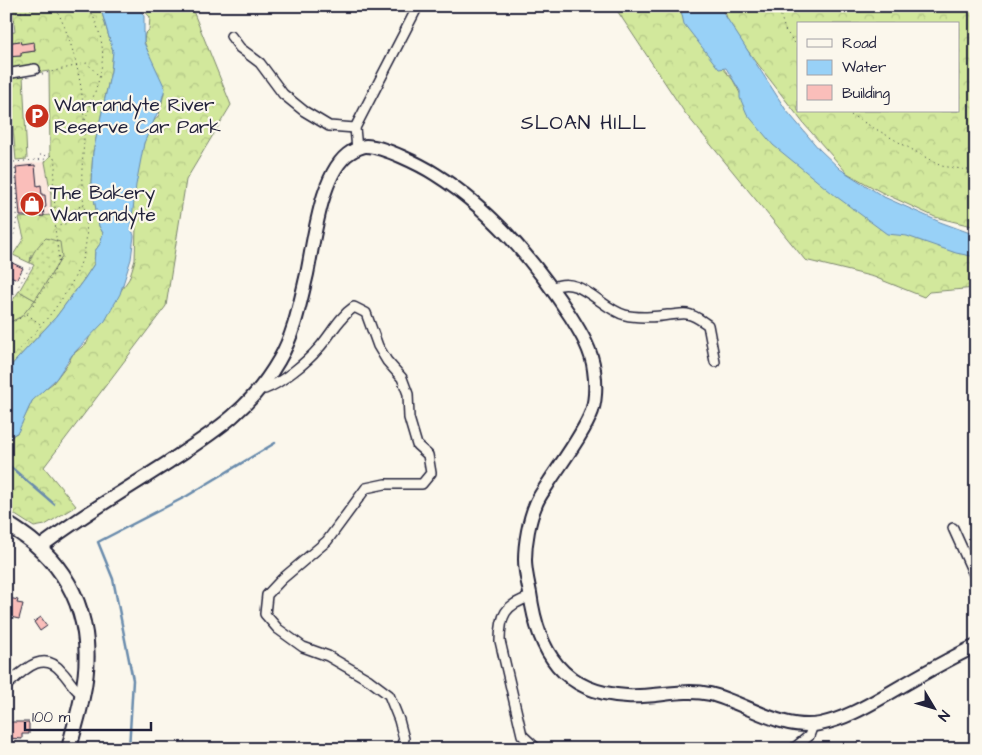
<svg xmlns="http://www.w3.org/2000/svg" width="982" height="755" font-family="'Architects Daughter',sans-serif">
<defs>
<pattern id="grass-tufts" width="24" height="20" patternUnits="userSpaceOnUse" patternTransform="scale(1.25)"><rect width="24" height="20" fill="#d2e89c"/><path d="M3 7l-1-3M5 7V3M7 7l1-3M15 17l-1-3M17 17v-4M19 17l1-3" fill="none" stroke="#b4c787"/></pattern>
<pattern id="forest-crowns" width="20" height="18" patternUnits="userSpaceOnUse" patternTransform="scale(1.25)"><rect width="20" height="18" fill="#d2e89c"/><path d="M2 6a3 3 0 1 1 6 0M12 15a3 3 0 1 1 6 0" fill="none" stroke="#b4c787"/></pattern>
<pattern id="park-dots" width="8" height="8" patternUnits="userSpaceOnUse" patternTransform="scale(1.25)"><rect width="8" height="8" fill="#d2e89c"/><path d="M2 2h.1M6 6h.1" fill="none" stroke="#b4c787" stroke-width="1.8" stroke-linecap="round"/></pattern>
</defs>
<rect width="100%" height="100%" fill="#fbf7ec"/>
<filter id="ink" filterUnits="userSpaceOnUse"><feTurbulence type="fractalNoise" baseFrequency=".02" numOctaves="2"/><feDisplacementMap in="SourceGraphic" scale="10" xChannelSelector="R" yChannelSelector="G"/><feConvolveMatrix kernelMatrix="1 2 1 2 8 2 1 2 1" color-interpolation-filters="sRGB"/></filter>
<g filter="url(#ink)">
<polygon fill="#fbe6dd" points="45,162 51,194 51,215 19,218 15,164"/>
<polygon fill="url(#grass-tufts)" stroke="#7a856c" points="19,291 35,300 21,317 6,324 6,310"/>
<g fill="url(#forest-crowns)" stroke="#7a856c" fill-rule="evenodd">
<polygon points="12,6 100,6 113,51 111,71 93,152 91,182 99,226 103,233 100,244 95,251 94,264 85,278 56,317 6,371 6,324 21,317 35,300 62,257 31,255 30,263 13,255 24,238 19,218 51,215 51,194 45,162 50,156 49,71 23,75 27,159 16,160 6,57 21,56 21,53 35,51 34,43 21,44 20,41 6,43 6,33 15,32"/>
<polygon points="140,6 191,6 231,105 186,180 166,306 44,467 76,506 45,525 34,527 6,509 6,445 13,435 17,433 32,401 38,394 53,383 69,362 72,355 87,343 91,333 129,279 135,260 136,226 130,204 147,129 159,115 164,93 163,85 151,60 144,41 145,34 149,30 150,17"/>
<polygon points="614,6 682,6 712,55 733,80 754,120 976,252 976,288 929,292 924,297 874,277 805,260 685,113"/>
<path d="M723,6H976V227L935,217L881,192L847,173L804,124L741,42L728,21ZM798,24H958V111H798Z"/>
</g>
<path fill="url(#park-dots)" stroke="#7a856c" d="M46,238L60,242L62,257L35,300L19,291L34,265L30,263C32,252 38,246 46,238Z"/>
<g fill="#98d1f7" stroke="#698bac">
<polygon points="100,6 138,6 144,16 144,43 165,88 160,107 144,143 136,185 131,226 134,236 131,259 120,294 105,321 72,355 56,379 32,401 18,432 13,435 6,445 6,371 56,317 85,278 94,264 95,251 100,244 103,233 99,226 91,182 93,152 111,71 113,51"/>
<polygon points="680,6 719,6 786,110 819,149 840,169 884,197 940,222 970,233 976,233 976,257 956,253 907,236 887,234 837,197 773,145 747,114 740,98 740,91 726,68 719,69 684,24"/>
</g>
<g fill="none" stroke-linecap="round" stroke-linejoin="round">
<g stroke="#698bac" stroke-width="2.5">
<polyline points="6,463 54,504"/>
<polyline points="129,749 133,680 113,579 98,542 187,496 275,443"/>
</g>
</g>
<g fill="#fabeba" stroke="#22223b">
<polygon points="20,41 21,44 34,42 35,51 21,53 21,56 6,57 6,43"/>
<polygon points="35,165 37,186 41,185 42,195 45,195 46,207 43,208 44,216 26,217 26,216 20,216 16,167"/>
<polygon points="6,260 23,268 17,279 6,274"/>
<polygon points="9,598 18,600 17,603 23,604 19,619 6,616"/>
<polygon points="41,617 47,626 40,631 34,622"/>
<polygon points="6,722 29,722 29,734 22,734 22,739 8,738"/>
</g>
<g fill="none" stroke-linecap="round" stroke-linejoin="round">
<defs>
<g id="street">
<polyline points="231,36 240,48 260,63 283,94 304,111 329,126 355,128"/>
<polyline points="6,74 35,69"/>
<polyline points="357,149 355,128 418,6"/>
<path d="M552,288C579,273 601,309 625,315C636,318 657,317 668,315C674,315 682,313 687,314C695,315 702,321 708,325L715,362"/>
<path d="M262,387L265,389C281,383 307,362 318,349C331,335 338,318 354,307L366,313L378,346L387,361L402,378L408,394L409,418L417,445L428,455L431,473L422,484H385L366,488L327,541L282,579L267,595L265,614L278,629L303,647L328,656L369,680L389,695L399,720L404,739L400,749"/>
<polyline points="953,528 976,579"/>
<path d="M530,597C505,605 500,615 500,641L522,735L537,749"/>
<path d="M6,686C22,672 43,648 62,672C70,680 73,689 83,695"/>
<polyline points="793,749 809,736 813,725"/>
</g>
<path id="secondary" d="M39,548C79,517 122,492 164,465C211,434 250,411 279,360C294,335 300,303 307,274C314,241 321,170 351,152C354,150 362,146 366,146C383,146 421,165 435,174C491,209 536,263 571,317C581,333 592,351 594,370C596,384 596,398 592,411C584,433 562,462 549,482C545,489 539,496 536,504C529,520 525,543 525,560C525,571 528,583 530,593C538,652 563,693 627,696C654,698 682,688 710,694C746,703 781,731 820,724C845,719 867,706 888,694C917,677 946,660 976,646"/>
<path id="primary" d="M6,523C16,530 26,536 34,543C81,583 95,638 82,697C79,714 73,731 69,749"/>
</defs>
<use href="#street" stroke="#22223b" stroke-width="12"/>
<use href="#secondary" stroke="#22223b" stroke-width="16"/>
<use href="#primary" stroke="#22223b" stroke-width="18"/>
<g stroke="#22223b" stroke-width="1" stroke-dasharray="1 4" stroke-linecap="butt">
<polyline points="778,6 785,30 798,47"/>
<polyline points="6,14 29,11 34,6"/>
<polyline points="42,74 87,63 98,75"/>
<polyline points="848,111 851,115 941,166 976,171"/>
<path d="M85,120C91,102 100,82 102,63C105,45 97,22 88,6"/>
<polyline points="40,155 52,156 56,161 52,193 55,204 55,227 68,223 71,211 85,204"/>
<polyline points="14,162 46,159 52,156"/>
<polyline points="56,213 71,211"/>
<path d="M6,253C21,227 18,197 15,168"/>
<polyline points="6,307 32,264"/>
<polyline points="27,314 40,324"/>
<polyline points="6,326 27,314 51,278 59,260 55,228"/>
<path d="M6,363C35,333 71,297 83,256C91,231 83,209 82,184C81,168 84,151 84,135C85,90 75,46 55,6"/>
</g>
<use href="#street" stroke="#fbf7ec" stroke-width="9"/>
<use href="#secondary" stroke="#fbf7ec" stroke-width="12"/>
<use href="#primary" stroke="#fbf7ec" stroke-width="14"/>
</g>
</g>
<defs>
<symbol id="parking-disc" viewBox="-11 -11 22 22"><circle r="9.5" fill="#c8321e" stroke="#fbf7ec"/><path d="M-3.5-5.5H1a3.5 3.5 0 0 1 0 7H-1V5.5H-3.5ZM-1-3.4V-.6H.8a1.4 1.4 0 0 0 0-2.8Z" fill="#fff"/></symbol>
<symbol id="shop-disc" viewBox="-11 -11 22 22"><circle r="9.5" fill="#c8321e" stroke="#fbf7ec"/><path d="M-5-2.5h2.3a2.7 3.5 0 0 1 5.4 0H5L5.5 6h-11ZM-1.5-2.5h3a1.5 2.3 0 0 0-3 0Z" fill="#fff"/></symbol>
</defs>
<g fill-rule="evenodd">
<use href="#parking-disc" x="23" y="102" width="28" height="28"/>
<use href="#shop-disc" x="18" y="190" width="28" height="28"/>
</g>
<g text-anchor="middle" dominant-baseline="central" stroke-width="4.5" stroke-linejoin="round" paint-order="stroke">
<g font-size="19" fill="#22223b" stroke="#fbf7ec" text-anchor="start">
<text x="54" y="105">Warrandyte River<tspan x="54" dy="22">Reserve Car Park</tspan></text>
<text x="50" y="193">The Bakery<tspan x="50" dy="22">Warrandyte</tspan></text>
</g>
<g font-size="20" letter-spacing="1" fill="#22223b" stroke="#fbf7ec">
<text x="584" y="123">SLOAN HILL</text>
</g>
</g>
<rect width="982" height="755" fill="none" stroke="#fbf7ec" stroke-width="25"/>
<rect x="12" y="12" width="957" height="730" fill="none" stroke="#22223b" stroke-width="2" filter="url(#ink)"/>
<rect x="797" y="22" width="162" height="90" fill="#fbf7ec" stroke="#a4a2a5"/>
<rect x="807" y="39" width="25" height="8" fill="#fbf7ec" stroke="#a4a2a5"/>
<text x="842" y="48" font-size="15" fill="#22223b">Road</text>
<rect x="807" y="60" width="25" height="15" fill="#98d1f7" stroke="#a4a2a5"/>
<text x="842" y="72" font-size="15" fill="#22223b">Water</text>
<rect x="807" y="85" width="25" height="15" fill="#fabeba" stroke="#a4a2a5"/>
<text x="842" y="98" font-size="15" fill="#22223b">Building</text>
<g transform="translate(934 708) rotate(128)" stroke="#fbf7ec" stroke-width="4" paint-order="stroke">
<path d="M0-4L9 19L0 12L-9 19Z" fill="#22223b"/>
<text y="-8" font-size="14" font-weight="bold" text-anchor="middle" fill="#22223b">N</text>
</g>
<path d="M25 722v8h126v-8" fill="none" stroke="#22223b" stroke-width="2.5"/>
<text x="32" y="722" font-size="15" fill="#22223b" stroke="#fbf7ec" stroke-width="4" paint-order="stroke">100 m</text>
</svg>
